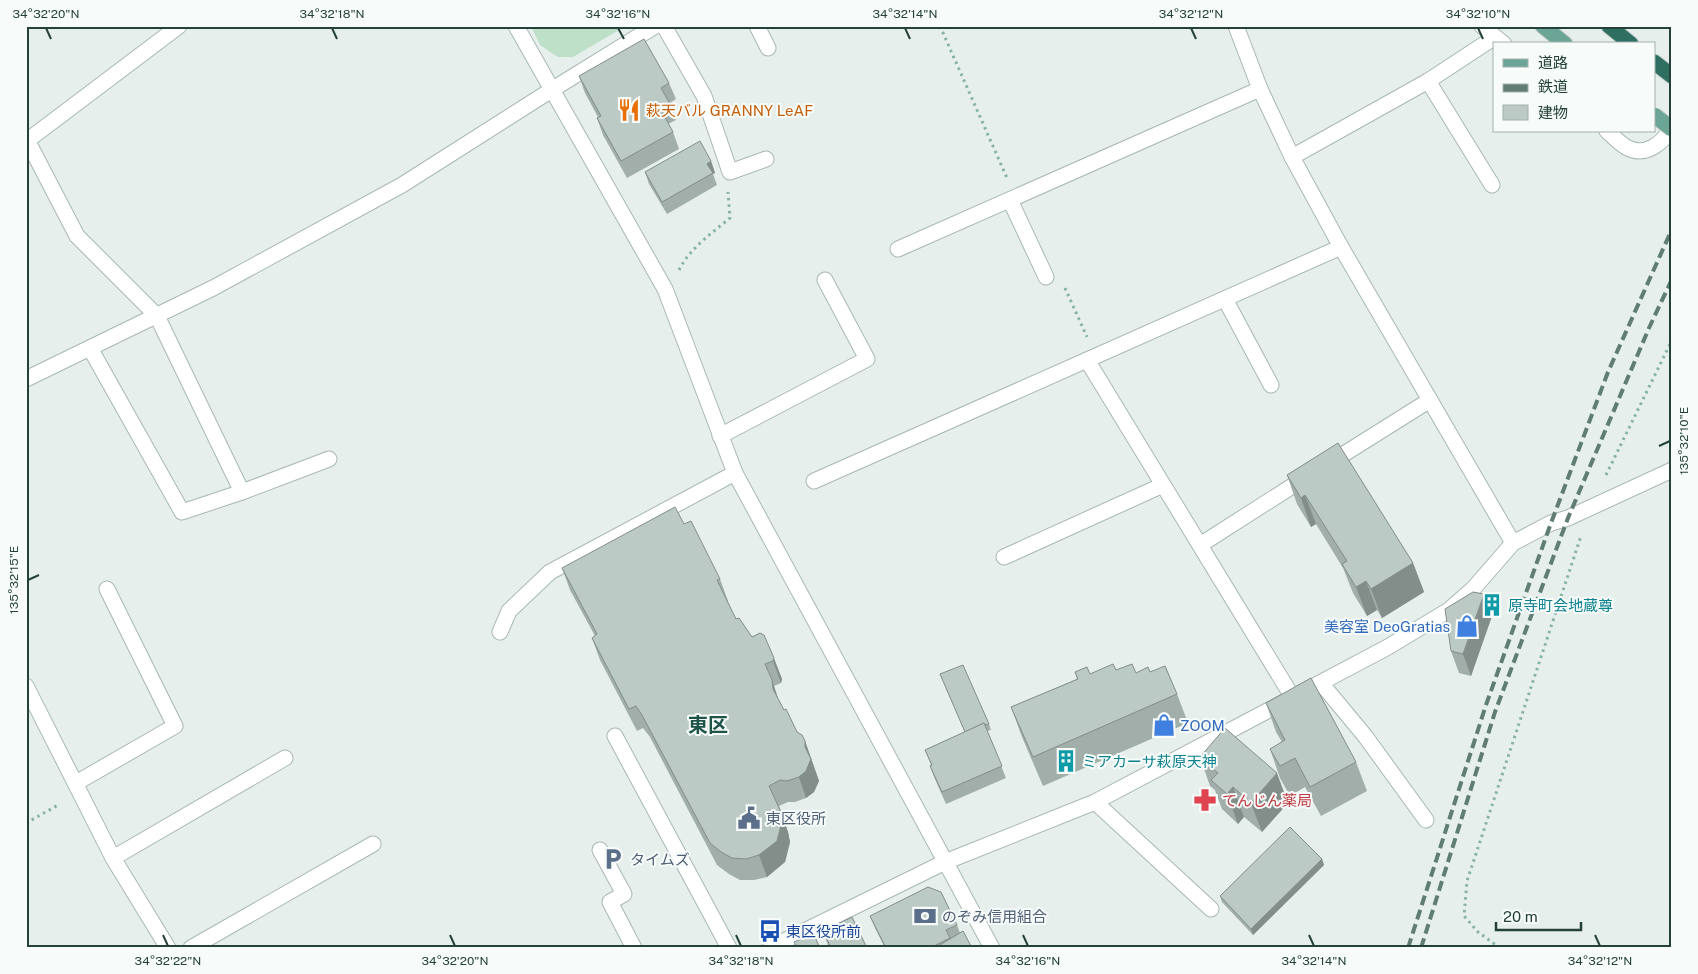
<svg xmlns="http://www.w3.org/2000/svg" width="1698" height="974" font-family="'Public Sans','Noto Sans JP',sans-serif">
<rect width="100%" height="100%" fill="#e6efeb"/>
<polygon fill="#bfe0c8" points="531,26 626,26 573,57 558,57 550,52 540,45"/>
<g fill="none" stroke-linecap="round" stroke-linejoin="round">
<defs>
<g id="service">
<polyline points="757,26 768,48"/>
<polyline points="1428,81 1492,185"/>
<polyline points="90,348 182,512 242,492"/>
<polyline points="720,436 867,359 825,280"/>
<polyline points="1004,557 1163,485"/>
<polyline points="500,632 509,611 550,572 735,473"/>
<polyline points="615,736 729,948"/>
<polyline points="600,850 624,894 610,902 634,948"/>
</g>
<g id="minor">
<polyline points="516,26 665,289 735,473 992,948"/>
<polyline points="664,26 704,96 730,172 766,159"/>
<polyline points="1236,26 1260,89 1292,157 1341,247 1513,543"/>
<polyline points="1482,26 1504,44"/>
<path d="M1607,131C1613,136 1619,143 1626,147C1645,158 1664,143 1672,126"/>
<polyline points="26,138 77,236 157,316 242,492 329,459"/>
<polyline points="28,140 179,26"/>
<polyline points="1292,157 1428,81 1495,37"/>
<polyline points="1010,200 1046,277"/>
<polyline points="898,249 1260,89"/>
<polyline points="1225,299 1271,385"/>
<polyline points="26,379 213,288 402,185 553,89 655,26"/>
<polyline points="1328,464 1430,400"/>
<polyline points="814,481 1087,360"/>
<polyline points="1200,545 1308,476"/>
<polyline points="1321,683 1365,736 1426,820"/>
<polyline points="26,686 113,858 168,948"/>
<polyline points="1293,698 1087,360 1341,247"/>
<polyline points="76,783 175,726 107,589"/>
<polyline points="1095,802 1211,909"/>
<polyline points="113,858 285,758"/>
<polyline points="191,948 373,844"/>
</g>
<polyline id="tertiary" points="770,948 945,862 1095,802 1388,647 1449,610 1473,589 1513,543 1551,523 1568,518 1672,470"/>
<polyline id="primary" points="1543,26 1565,44"/>
<g id="motorway">
<polyline points="1609,26 1631,44"/>
<polyline points="1654,62 1672,76"/>
</g>
</defs>
<use href="#service" stroke="#a8b8b2" stroke-width="17"/>
<use href="#minor" stroke="#a8b8b2" stroke-width="17"/>
<use href="#tertiary" stroke="#a8b8b2" stroke-width="17"/>
<use href="#primary" stroke="#c2cac8" stroke-width="17"/>
<use href="#motorway" stroke="#c2cac8" stroke-width="17"/>
<g stroke="#86b3a5" stroke-width="3" stroke-dasharray="2.5 4" stroke-linecap="butt">
<polyline points="940,26 1007,178"/>
<path d="M679,270C690,248 712,233 730,218L728,192"/>
<polyline points="1065,288 1087,337"/>
<polyline points="1606,475 1672,340"/>
<polyline points="26,823 60,804"/>
<polyline points="1500,948 1478,932 1464,916 1467,881 1581,536"/>
</g>
<use href="#service" stroke="#fff" stroke-width="15"/>
<use href="#minor" stroke="#fff" stroke-width="15"/>
<use href="#tertiary" stroke="#fff" stroke-width="15"/>
<use href="#primary" stroke="#6aa596" stroke-width="15"/>
<use href="#motorway" stroke="#2f6f62" stroke-width="15"/>
<g stroke="#5f7d75" stroke-width="4" stroke-dasharray="10 5" stroke-linecap="butt">
<polyline points="1408,948 1486,705 1551,523 1608,372 1672,229"/>
<polyline points="1421,948 1495,712 1568,518 1649,328 1672,279"/>
</g>
<defs>
<polyline id="primary-bridge" points="1654,115 1672,129"/>
</defs>
<use href="#primary-bridge" stroke="#c2cac8" stroke-width="17" stroke-linecap="butt"/>
<use href="#primary-bridge" stroke="#6aa596" stroke-width="15"/>
</g>
<g fill="#a1aea9">
<polygon points="579,76 669,83 676,99 670,103 676,120 668,124 673,132 679,149 627,178 603,135 597,118 598,117 585,93"/>
<polygon points="711,161 715,173 713,174 717,185 667,214 649,184 645,172"/>
<polygon points="1287,475 1413,563 1424,592 1382,618 1377,610 1367,616 1353,593 1343,568 1316,524 1311,527 1297,504"/>
<polygon points="562,568 720,579 728,601 727,601 736,619 752,637 760,633 782,679 781,683 774,686 779,701 797,732 805,741 819,781 814,792 806,798 795,802 788,802 779,806 788,832 790,842 785,862 767,877 754,880 740,880 729,874 717,865 650,737 643,728 637,731 600,660 592,638 595,636 570,590"/>
<polygon points="1485,596 1497,600 1499,606 1492,612 1490,610 1492,616 1471,676 1459,673 1451,651"/>
<polygon points="1116,670 1136,673 1150,672 1177,694 1188,723 1043,786 1022,737 1011,707 1077,679 1075,672 1090,674"/>
<polygon points="940,674 989,724 991,730 987,731 1006,778 946,804 934,777 930,766 931,765 925,750 965,732"/>
<polygon points="1266,703 1356,762 1367,791 1321,816 1305,787 1290,796 1280,778 1270,749 1282,742 1276,732"/>
<polygon points="1200,757 1288,803 1262,832 1244,817 1238,824 1222,809 1215,790 1210,786"/>
<polygon points="1322,859 1324,865 1253,935 1222,902 1220,896"/>
<polygon points="870,916 957,925 960,933 972,948 885,948 875,928"/>
<polygon points="823,931 867,948 829,948"/>
</g>
<g fill="#838d89">
<polygon points="711,161 715,173 713,174 707,164"/>
<polygon points="1305,495 1316,524 1311,527 1301,498"/>
<polygon points="1413,563 1424,592 1382,618 1371,589"/>
<polygon points="1366,581 1377,610 1367,616 1356,587"/>
<polygon points="1484,594 1492,616 1471,676 1463,654"/>
<polygon points="1497,600 1499,606 1492,612 1490,606"/>
<polygon points="774,658 782,679 781,683 773,661"/>
<polygon points="772,680 779,702 773,689"/>
<polygon points="805,741 819,781 814,792 806,798 799,777 805,747"/>
<polygon points="1277,773 1288,803 1262,832 1251,803"/>
<polygon points="1233,787 1244,817 1238,824 1227,794"/>
<polygon points="780,810 788,832 790,842 785,862 767,877 759,855"/>
<polygon points="1322,859 1324,865 1253,935 1251,929"/>
</g>
<g fill="#bbcac4" stroke="#838d89">
<polygon points="644,39 669,83 661,88 670,104 660,108 673,132 621,161 597,118 601,116 579,76"/>
<polygon points="700,141 711,161 707,164 713,173 662,202 645,172"/>
<polygon points="1338,443 1413,563 1371,589 1366,581 1356,587 1342,564 1347,561 1305,495 1301,498 1287,475"/>
<polygon points="675,507 684,524 691,521 720,579 717,580 736,619 739,618 752,637 760,633 764,635 774,658 773,661 765,664 772,680 773,689 784,710 786,709 797,732 802,735 805,741 805,747 811,759 806,771 799,777 787,781 780,780 769,786 780,810 782,821 777,841 759,855 746,859 732,858 721,852 710,843 642,715 636,706 629,709 592,638 597,634 562,568"/>
<polygon points="1473,592 1484,594 1463,654 1451,651 1445,609"/>
<polygon points="1489,592 1497,600 1490,606 1488,604 1485,596"/>
<polygon points="1113,664 1116,670 1132,664 1136,673 1148,667 1150,672 1165,666 1177,694 1033,757 1011,707 1078,679 1075,672 1087,667 1090,674"/>
<polygon points="963,665 989,724 985,725 984,723 965,732 940,674"/>
<polygon points="1311,678 1356,762 1310,787 1295,758 1280,766 1270,749 1285,740 1266,703"/>
<polygon points="984,723 1002,766 942,792 930,766 932,765 925,750"/>
<polygon points="1225,728 1277,773 1251,803 1233,787 1227,794 1211,780 1218,773 1200,757"/>
<polygon points="1290,827 1322,859 1251,929 1220,896"/>
<polygon points="928,887 941,892 957,925 946,930 950,938 930,948 886,948 870,916"/>
<polygon points="852,917 867,948 831,948 823,931"/>
<polygon points="963,931 972,948 935,948"/>
<polygon points="814,935 820,948 797,948 794,942 807,936 808,938"/>
</g>
<path fill="none" stroke="#24423a" stroke-width="2" d="M46,28L51,39M332,28L337,39M618,28L624,39M905,28L910,39M1191,28L1196,39M1478,28L1483,39M1659,446L1670,441M28,580L39,575M163,935L168,946M450,935L455,946M736,935L741,946M1023,935L1028,946M1309,935L1314,946M1595,935L1600,946"/>
<defs>
<symbol id="restaurant-bare" viewBox="-9 -9 18 18"><path d="M-5-6h1v4h1v-4h1v4h1v-4h1v5L-1.5 .5V6h-2V.5L-5-1ZM5-6V6H3V1.5H1.5Q1.5-4 5-6Z" fill="#e8710a" stroke="#f7fbf9" stroke-width="2.5" paint-order="stroke"/></symbol>
<symbol id="building-bare" viewBox="-9 -9 18 18"><path d="M-4-6H4V6H1V3H-1V6H-4ZM-2.5-4.3h1.7v1.8h-1.7ZM.8-4.3h1.7v1.8H.8ZM-2.5-1h1.7V.8h-1.7ZM.8-1h1.7V.8H.8Z" fill="#0f9aa8" stroke="#f7fbf9" stroke-width="2.5" paint-order="stroke"/></symbol>
<symbol id="shop-bare" viewBox="-9 -9 18 18"><path d="M-5-2.5h2.3a2.7 3.5 0 0 1 5.4 0H5L5.5 6h-11ZM-1.5-2.5h3a1.5 2.3 0 0 0-3 0Z" fill="#3f7fe0" stroke="#f7fbf9" stroke-width="2.5" paint-order="stroke"/></symbol>
<symbol id="pharmacy-bare" viewBox="-9 -9 18 18"><path d="M-2-6h4v4h4v4h-4v4h-4v-4h-4v-4h4Z" fill="#e0444e" stroke="#f7fbf9" stroke-width="2.5" paint-order="stroke"/></symbol>
<symbol id="civic-bare" viewBox="-9 -9 18 18"><path d="M-.6-6.5H3V-4.5H.6V-3L4-1V1h2V6H-6V1h2V-1L-.6-3ZM-1.2 2.5V6h2.4V2.5Z" fill="#5c6f8a" stroke="#f7fbf9" stroke-width="2.5" paint-order="stroke"/></symbol>
<symbol id="parking-bare" viewBox="-9 -9 18 18"><path d="M-3.5-5.5H1a3.5 3.5 0 0 1 0 7H-1V5.5H-3.5ZM-1-3.4V-.6H.8a1.4 1.4 0 0 0 0-2.8Z" fill="#5c6f8a" stroke="#f7fbf9" stroke-width="2.5" paint-order="stroke"/></symbol>
<symbol id="bank-bare" viewBox="-9 -9 18 18"><path d="M-6-4H6V4H-6ZM0-2.3a2.3 2.3 0 1 0 0 4.6a2.3 2.3 0 1 0 0-4.6Z" fill="#5c6f8a" stroke="#f7fbf9" stroke-width="2.5" paint-order="stroke"/></symbol>
<symbol id="bus-bare" viewBox="-9 -9 18 18"><path d="M-5-6H5V4H4V6H2V4H-2V6H-4V4H-5ZM-3.5-4V0h7V-4ZM-3.5 1.2v1.5H-2V1.2ZM2 1.2v1.5H3.5V1.2Z" fill="#1a4fb4" stroke="#f7fbf9" stroke-width="2.5" paint-order="stroke"/></symbol>
</defs>
<g fill-rule="evenodd">
<use href="#restaurant-bare" x="613" y="94" width="32" height="32"/>
<use href="#building-bare" x="1476" y="589" width="32" height="32"/>
<use href="#shop-bare" x="1451" y="610" width="32" height="32"/>
<use href="#shop-bare" x="1148" y="709" width="32" height="32"/>
<use href="#building-bare" x="1050" y="745" width="32" height="32"/>
<use href="#pharmacy-bare" x="1189" y="784" width="32" height="32"/>
<use href="#civic-bare" x="733" y="802" width="32" height="32"/>
<use href="#parking-bare" x="597" y="843" width="32" height="32"/>
<use href="#bank-bare" x="909" y="900" width="32" height="32"/>
<use href="#bus-bare" x="754" y="915" width="32" height="32"/>
</g>
<g text-anchor="middle" dominant-baseline="central" stroke-width="4" stroke-linejoin="round" paint-order="stroke">
<g font-size="15" fill="#c56008" stroke="#f7fbf9" text-anchor="start">
<text x="646" y="110">萩天バル GRANNY LeAF</text>
</g>
<g font-size="15" fill="#0d838f" stroke="#f7fbf9" text-anchor="start">
<text x="1508" y="605">原寺町会地蔵尊</text>
<text x="1082" y="761">ミアカーサ萩原天神</text>
</g>
<g font-size="15" fill="#366cbe" stroke="#f7fbf9" text-anchor="end">
<text x="1450" y="626">美容室 DeoGratias</text>
<text x="1180" y="725" text-anchor="start">ZOOM</text>
</g>
<g font-size="15" fill="#be3a42" stroke="#f7fbf9" text-anchor="start">
<text x="1222" y="800">てんじん薬局</text>
</g>
<g font-size="15" fill="#4e5e75" stroke="#f7fbf9" text-anchor="start">
<text x="766" y="818">東区役所</text>
<text x="630" y="859">タイムズ</text>
<text x="942" y="916">のぞみ信用組合</text>
</g>
<g font-size="15" fill="#164399" stroke="#f7fbf9" text-anchor="start">
<text x="786" y="931">東区役所前</text>
</g>
<g font-size="20" font-weight="bold" fill="#1f5548" stroke="#f7fbf9">
<text x="708" y="725">東区</text>
</g>
</g>
<rect width="1698" height="974" fill="none" stroke="#f7fbf9" stroke-width="55"/>
<rect x="1493" y="42" width="162" height="90" fill="#f7fbf9" stroke="#a3b1ad"/>
<rect x="1503" y="59" width="25" height="8" fill="#6aa596" stroke="#a3b1ad"/>
<text x="1538" y="68" font-size="15" fill="#24423a">道路</text>
<rect x="1503" y="84" width="25" height="8" fill="#5f7d75" stroke="#a3b1ad"/>
<text x="1538" y="92" font-size="15" fill="#24423a">鉄道</text>
<rect x="1503" y="105" width="25" height="15" fill="#bbcac4" stroke="#a3b1ad"/>
<text x="1538" y="118" font-size="15" fill="#24423a">建物</text>
<path d="M1496 922v8h85v-8" fill="none" stroke="#24423a" stroke-width="2.5"/>
<text x="1503" y="922" font-size="15" fill="#24423a" stroke="#f7fbf9" stroke-width="4" paint-order="stroke">20 m</text>
<rect x="28" y="28" width="1642" height="918" fill="none" stroke="#24423a" stroke-width="2"/>
<g font-size="12" text-anchor="middle" fill="#24423a">
<text x="46" y="18">34°32'20"N</text>
<text x="332" y="18">34°32'18"N</text>
<text x="618" y="18">34°32'16"N</text>
<text x="905" y="18">34°32'14"N</text>
<text x="1191" y="18">34°32'12"N</text>
<text x="1478" y="18">34°32'10"N</text>
<text transform="translate(1684 441) rotate(-90)" y="4">135°32'10"E</text>
<text transform="translate(14 580) rotate(-90)" y="4">135°32'15"E</text>
<text x="168" y="965">34°32'22"N</text>
<text x="455" y="965">34°32'20"N</text>
<text x="741" y="965">34°32'18"N</text>
<text x="1028" y="965">34°32'16"N</text>
<text x="1314" y="965">34°32'14"N</text>
<text x="1600" y="965">34°32'12"N</text>
</g>
</svg>
